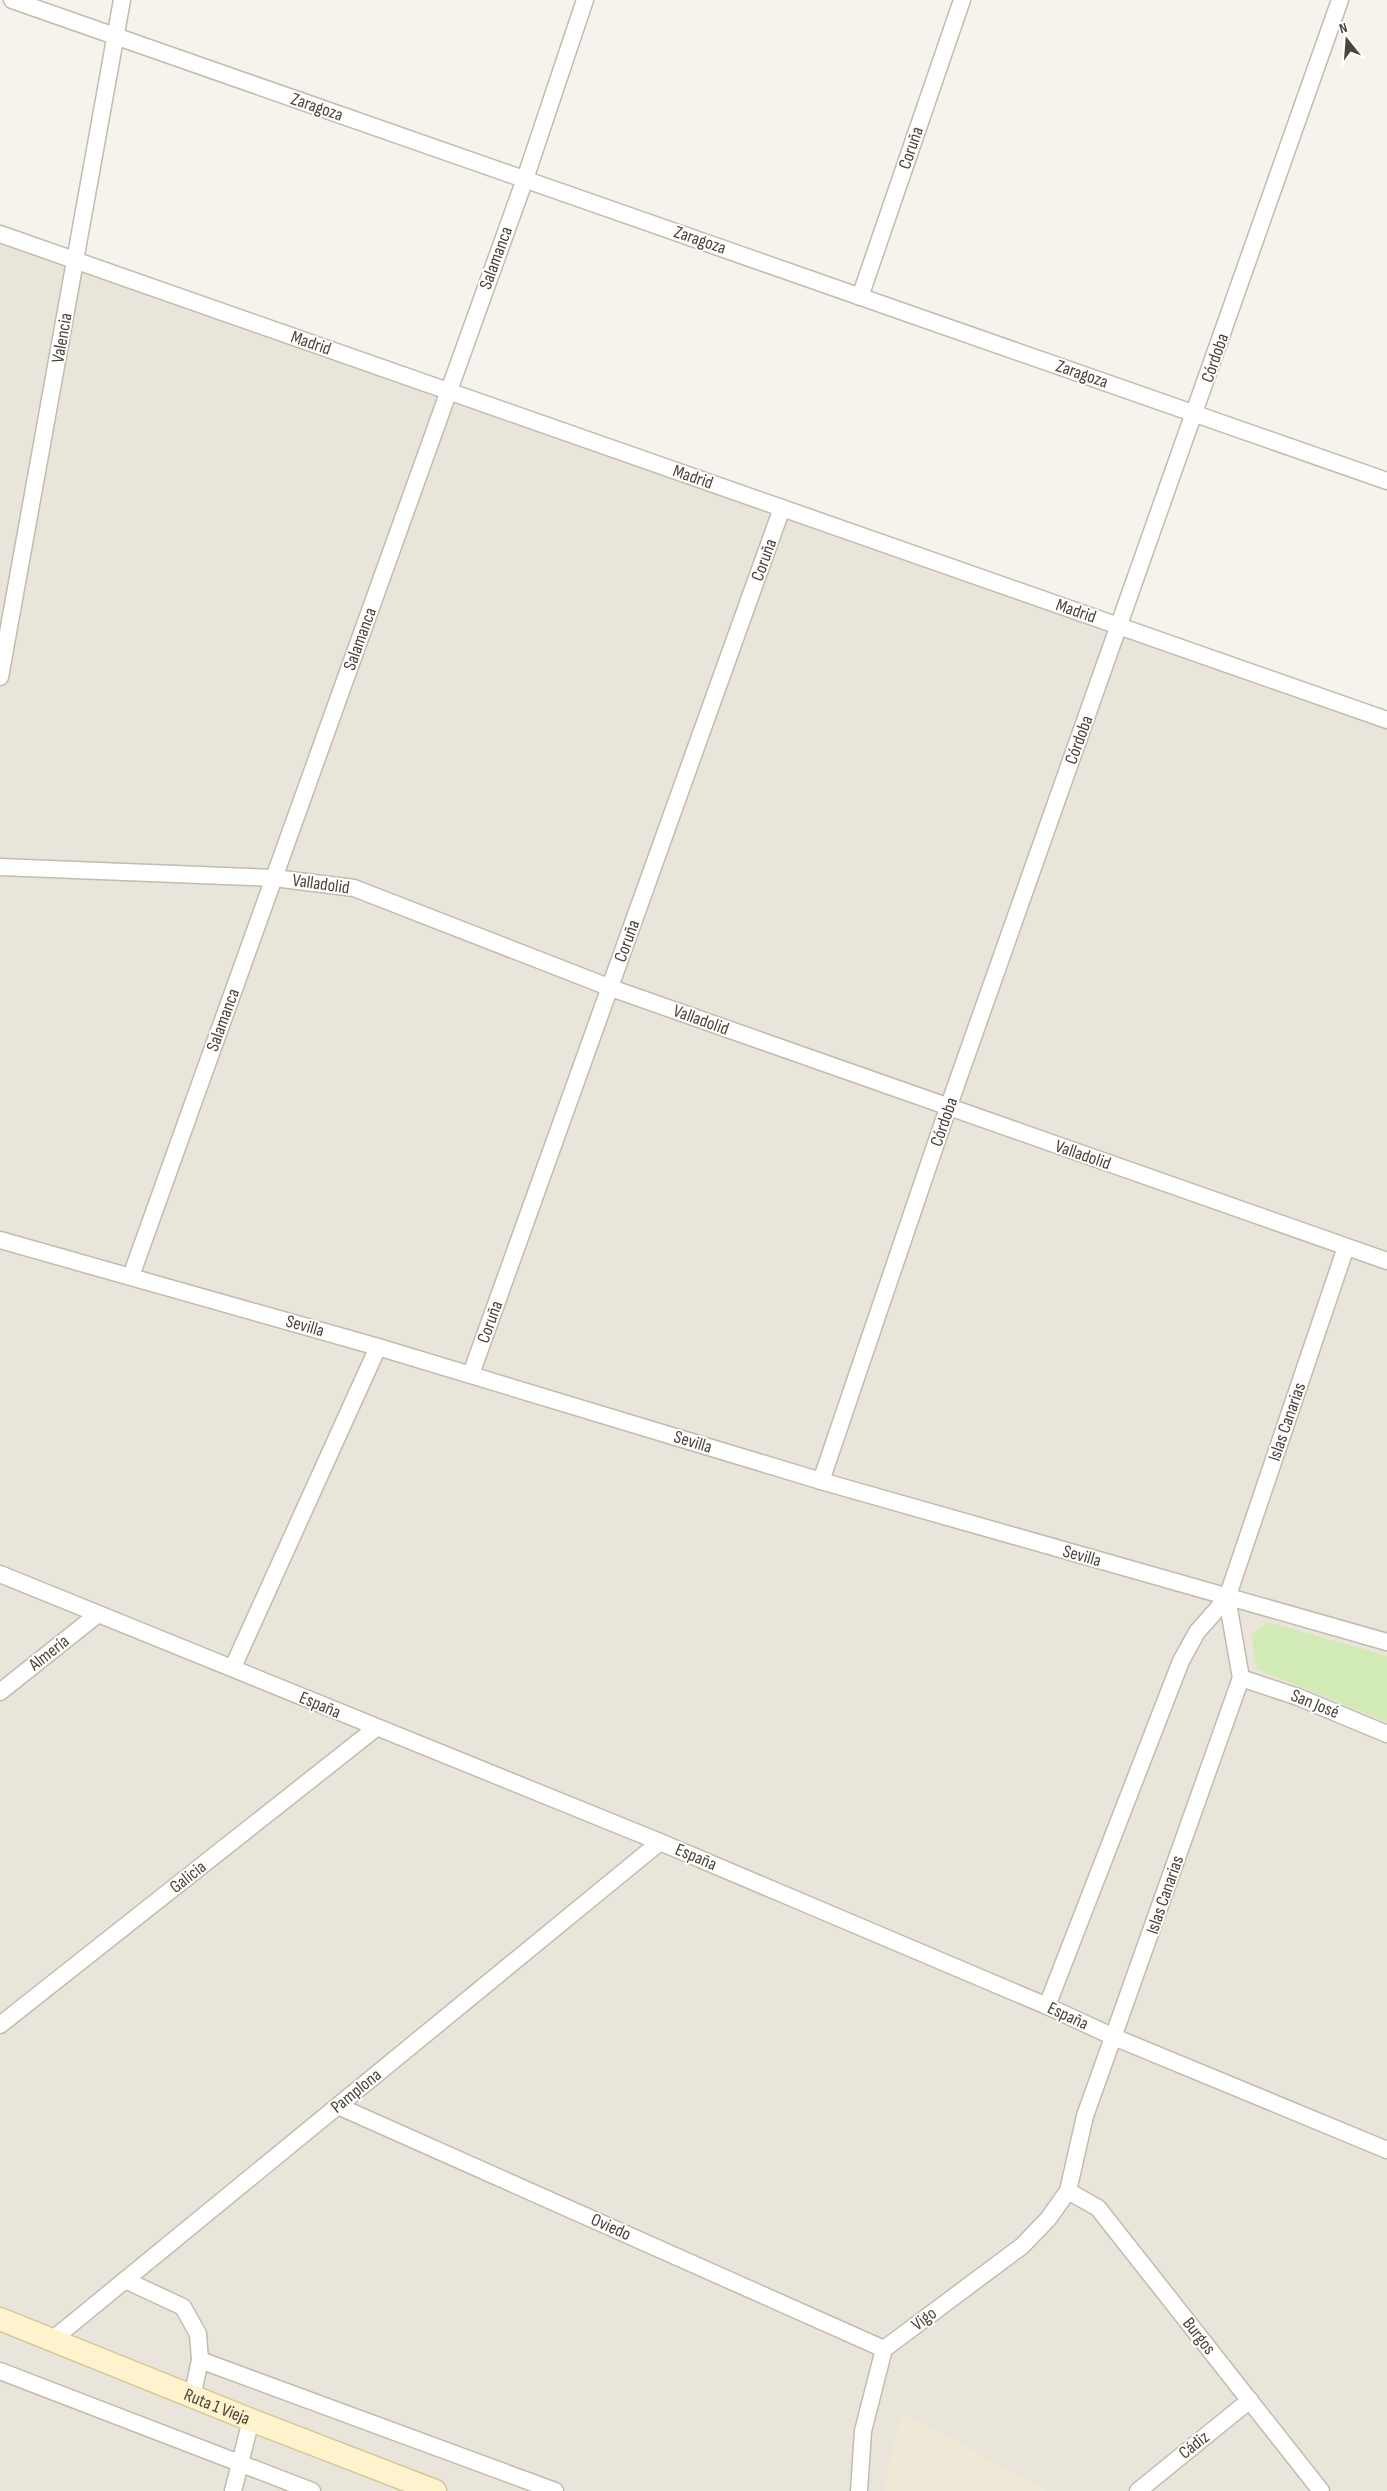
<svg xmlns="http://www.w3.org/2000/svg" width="1387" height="2491" font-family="'Sofia Sans Condensed',sans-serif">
<rect width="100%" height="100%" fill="#f6f3ec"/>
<polygon fill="#eae5da" points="0,234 1387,720 1387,2491 0,2491"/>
<polygon fill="#efe8d6" points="902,2412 1047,2491 883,2491"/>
<polygon fill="#d2eab5" points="1267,1622 1387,1656 1387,1722 1257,1669 1251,1635"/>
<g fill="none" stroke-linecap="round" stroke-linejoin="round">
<defs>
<g id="street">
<polyline points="12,0 1387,481"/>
<polyline points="0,234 1387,720"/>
<polyline points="860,297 962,0"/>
<polyline points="0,677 122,0"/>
<polyline points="0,867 274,878 354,888 611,988 1387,1261"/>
<polyline points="0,1240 378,1347 821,1481 1387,1642"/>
<polyline points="131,1276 525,179 585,0"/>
<polyline points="471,1374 782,508"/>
<polyline points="821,1481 948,1108 1340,0"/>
<polyline points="0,1574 660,1842 1047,2006 1114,2037 1387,2150"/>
<polyline points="233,1667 378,1347"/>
<polyline points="1241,1678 1298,1697 1387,1734"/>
<polyline points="0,1692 98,1614"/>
<polyline points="1047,2006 1181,1661 1197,1632 1227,1598"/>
<polyline points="0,2025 376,1728"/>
<polyline points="338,2106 884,2349"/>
<polyline points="1068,2191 1098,2208 1321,2491"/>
<polyline points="125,2280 183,2307 198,2334 200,2360 192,2397"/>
<polyline points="52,2340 660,1842"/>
<polyline points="200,2360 555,2491"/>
<polyline points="0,2371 312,2491"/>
<polyline points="233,2491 251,2420"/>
<polyline points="859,2491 863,2431 884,2349 1022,2246 1048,2219 1068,2191 1085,2116 1241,1678 1227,1598 1346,1247"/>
<polyline points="1138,2491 1250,2400"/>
</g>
<g id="secondary">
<path id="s1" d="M0,2319L251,2420L435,2491"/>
</g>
</defs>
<use href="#street" stroke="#c2bbae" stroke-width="19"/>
<use href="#secondary" stroke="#d6c79b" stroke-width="25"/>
<use href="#street" stroke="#fff" stroke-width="16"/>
<use href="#secondary" stroke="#fff3cd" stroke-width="22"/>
</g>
<g text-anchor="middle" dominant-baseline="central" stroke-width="4" stroke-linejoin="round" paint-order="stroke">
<g font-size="18" fill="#4b4439" stroke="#fff">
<text transform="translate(317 107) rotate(19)">Zaragoza</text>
<text transform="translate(911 148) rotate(-71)">Coruña</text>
<text transform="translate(700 240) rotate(19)">Zaragoza</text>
<text transform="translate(496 258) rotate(-70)">Salamanca</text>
<text transform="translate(62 338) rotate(-80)">Valencia</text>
<text transform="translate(311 343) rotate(19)">Madrid</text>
<text transform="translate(1215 358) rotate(-71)">Córdoba</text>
<text transform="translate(1082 374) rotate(19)">Zaragoza</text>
<text transform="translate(693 477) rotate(19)">Madrid</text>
<text transform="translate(764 560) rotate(-70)">Coruña</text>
<text transform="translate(1076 611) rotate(19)">Madrid</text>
<text transform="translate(360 639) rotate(-70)">Salamanca</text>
<text transform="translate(1079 740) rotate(-70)">Córdoba</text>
<text transform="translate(321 884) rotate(8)">Valladolid</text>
<text transform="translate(627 941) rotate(-70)">Coruña</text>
<text transform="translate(223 1020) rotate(-70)">Salamanca</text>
<text transform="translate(701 1020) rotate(20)">Valladolid</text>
<text transform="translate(944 1122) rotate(-71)">Córdoba</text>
<text transform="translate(1083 1155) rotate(19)">Valladolid</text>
<text transform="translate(490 1322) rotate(-70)">Coruña</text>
<text transform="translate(305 1326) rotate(16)">Sevilla</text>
<text transform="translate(1287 1422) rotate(-71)">Islas Canarias</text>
<text transform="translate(693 1442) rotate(17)">Sevilla</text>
<text transform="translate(1082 1556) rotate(16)">Sevilla</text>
<text transform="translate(49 1653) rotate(-38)">Almería</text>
<text transform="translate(1315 1704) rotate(22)">San José</text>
<text transform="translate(320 1705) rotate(23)">España</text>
<text transform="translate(696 1857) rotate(23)">España</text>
<text transform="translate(188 1877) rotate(-38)">Galicia</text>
<text transform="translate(1165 1895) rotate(-71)">Islas Canarias</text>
<text transform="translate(1068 2016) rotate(25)">España</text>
<text transform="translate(356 2091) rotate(-39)">Pamplona</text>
<text transform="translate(611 2227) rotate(24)">Oviedo</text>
<text transform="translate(924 2319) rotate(-37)">Vigo</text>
<text transform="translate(1199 2336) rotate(52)">Burgos</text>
<text stroke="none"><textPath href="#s1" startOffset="234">Ruta 1 Vieja</textPath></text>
<text transform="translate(1194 2445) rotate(-38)">Cádiz</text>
</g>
</g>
<g transform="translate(1347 40) rotate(343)" stroke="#ffffff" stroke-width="4" paint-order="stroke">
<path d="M0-4L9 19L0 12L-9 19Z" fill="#4b4439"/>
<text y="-8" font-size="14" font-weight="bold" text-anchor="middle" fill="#4b4439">N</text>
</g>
</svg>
